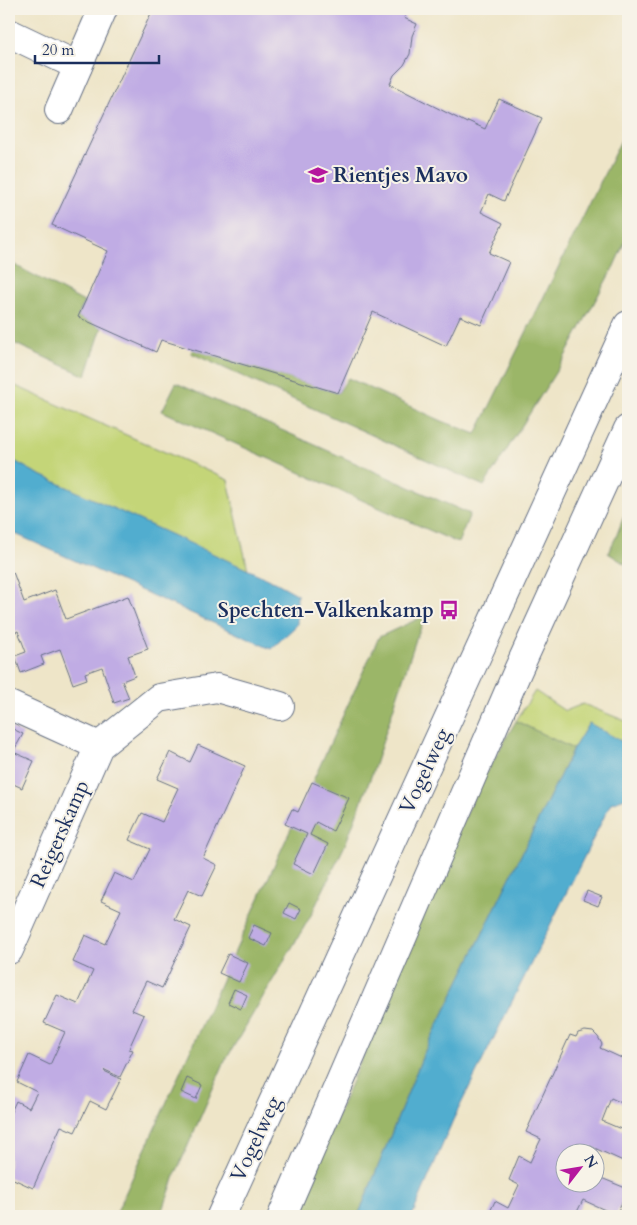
<svg xmlns="http://www.w3.org/2000/svg" width="637" height="1225" font-family="Cardo,serif">
<rect width="100%" height="100%" fill="#f7f3e8"/>
<filter id="ink" filterUnits="userSpaceOnUse"><feTurbulence type="fractalNoise" baseFrequency=".02" numOctaves="2"/><feDisplacementMap in="SourceGraphic" scale="10" xChannelSelector="R" yChannelSelector="G"/><feConvolveMatrix kernelMatrix="1 2 1 2 8 2 1 2 1" color-interpolation-filters="sRGB"/></filter>
<filter id="wash" filterUnits="userSpaceOnUse"><feTurbulence type="fractalNoise" baseFrequency=".0096" numOctaves="4" result="noise"/><feDisplacementMap in="SourceGraphic" scale="20" xChannelSelector="R" yChannelSelector="G"/><feGaussianBlur stdDeviation="1.12" result="paint"/><feColorMatrix in="noise" values="0 0 0 0 0 0 0 0 0 0 0 0 0 0 0 0 0 1.4 0 .05"/><feComposite in="paint" operator="in"/></filter>
<g filter="url(#wash)">
<rect width="100%" height="100%" fill="#eee5c8"/>
<g fill="#c4d578" stroke="#70826b">
<polygon points="9,383 228,480 248,570 34,472 9,458"/>
<polygon points="535,691 565,711 583,704 628,722 628,745 589,723 573,749 516,721"/>
</g>
<g fill="#9bb668" stroke="#5b7263">
<polygon points="628,126 628,235 614,266 562,362 484,486 191,353 193,349 338,393 348,378 442,421 476,434"/>
<polygon points="9,262 84,302 78,317 102,327 86,376 9,341"/>
<polygon points="176,383 470,514 458,543 162,411"/>
<polygon points="628,505 628,566 608,553 616,537"/>
<polygon points="430,607 416,639 372,774 345,845 310,917 224,1063 176,1173 161,1216 115,1216 266,883 379,637 422,617"/>
<polygon points="516,721 573,749 424,1053 358,1216 294,1216 478,787"/>
</g>
<g fill="#51adcf" stroke="#366e96">
<polygon points="9,458 34,472 277,583 297,594 297,625 271,649 9,531"/>
<polygon points="589,723 628,745 628,800 625,798 611,803 453,1120 412,1216 358,1216 424,1053 573,749"/>
</g>
<g id="blocks">
<g fill="#c0ace4">
<polygon points="153,9 409,9 404,18 417,24 412,36 410,54 404,65 394,75 390,84 467,123 468,121 485,129 499,99 542,118 504,201 489,194 481,212 503,223 489,253 509,262 481,325 460,316 446,346 373,312 338,393 161,340 156,352 78,317 108,251 52,225"/>
<polygon points="13,572 24,602 55,590 66,619 128,596 148,649 128,656 135,676 122,681 129,698 114,703 102,667 85,673 87,679 73,684 60,649 41,656 44,664 21,673 15,656 26,652 18,631 9,635 9,574"/>
<polygon points="9,727 23,734 13,752 34,761 22,788 9,782"/>
<polygon points="198,745 245,766 203,858 217,865 202,896 188,890 174,919 191,927 162,988 146,981 132,1010 144,1015 130,1046 129,1049 133,1050 120,1077 105,1070 104,1071 121,1079 106,1109 90,1101 75,1132 61,1126 33,1188 9,1177 9,1116 16,1101 29,1108 37,1092 17,1082 29,1055 50,1065 65,1032 44,1023 57,995 78,1004 93,971 73,962 85,935 105,944 121,910 101,901 114,873 134,882 150,849 129,840 135,827 142,813 162,822 178,788 157,779 170,752 190,762"/>
<polygon points="312,782 349,798 333,831 316,822 310,835 328,844 314,874 293,864 307,834 285,824 292,809 298,812"/>
<polygon points="587,891 602,897 598,906 583,900"/>
<polygon points="289,903 301,909 296,919 284,913"/>
<polygon points="254,925 272,933 266,946 248,938"/>
<polygon points="228,954 248,963 239,982 219,973"/>
<polygon points="234,989 247,995 241,1009 228,1003"/>
<polygon points="585,1031 593,1032 598,1037 602,1044 600,1048 628,1061 623,1073 628,1076 628,1106 611,1098 602,1121 628,1132 628,1150 623,1161 590,1146 587,1152 564,1152 564,1182 594,1182 594,1175 628,1189 616,1215 583,1200 575,1216 488,1216 495,1201 508,1208 519,1185 509,1180 519,1156 530,1162 541,1139 526,1132 570,1035 576,1037 578,1033"/>
<polygon points="187,1078 202,1085 196,1099 181,1092"/>
</g>
</g>
</g>
<g filter="url(#ink)">
<use href="#blocks" fill-opacity="0" stroke="#656f83" stroke-width="1"/>
<g fill="none" stroke-linecap="round" stroke-linejoin="round">
<defs>
<g id="minor">
<polyline points="9,33 78,66"/>
<polyline points="59,110 103,9"/>
<polyline points="9,705 99,746"/>
<polyline points="9,950 99,746 159,698 217,688 280,706"/>
<polyline points="221,1216 628,325"/>
<polyline points="282,1216 518,670 628,429"/>
</g>
</defs>
<use href="#minor" stroke="#656f83" stroke-width="30"/>
<use href="#minor" stroke="#fff" stroke-width="28"/>
</g>
</g>
<defs>
<symbol id="school-bare" viewBox="-9 -9 18 18"><path d="M0-5L7-2L0 1L-7-2ZM-4 1L0 2.5L4 1V4Q0 6-4 4Z" fill="#b5179e" stroke="#f7f3e8" stroke-width="2.5" paint-order="stroke"/></symbol>
<symbol id="bus-bare" viewBox="-9 -9 18 18"><path d="M-5-6H5V4H4V6H2V4H-2V6H-4V4H-5ZM-3.5-4V0h7V-4ZM-3.5 1.2v1.5H-2V1.2ZM2 1.2v1.5H3.5V1.2Z" fill="#b5179e" stroke="#f7f3e8" stroke-width="2.5" paint-order="stroke"/></symbol>
</defs>
<g fill-rule="evenodd">
<use href="#school-bare" x="304" y="161" width="28" height="28"/>
<use href="#bus-bare" x="435" y="596" width="28" height="28"/>
</g>
<g text-anchor="middle" dominant-baseline="central" stroke-width="4" stroke-linejoin="round" paint-order="stroke">
<g font-size="21" font-weight="bold" fill="#1b2f5e" stroke="#f7f3e8" text-anchor="start">
<text x="333" y="175">Rientjes Mavo</text>
<text x="434" y="610" text-anchor="end">Spechten-Valkenkamp</text>
</g>
<g font-size="21" fill="#1b2f5e" stroke="#f7f3e8">
<text transform="translate(425 771) rotate(-65)">Vogelweg</text>
<text transform="translate(60 834) rotate(-66)">Reigerskamp</text>
<text transform="translate(256 1139) rotate(-65)">Vogelweg</text>
</g>
</g>
<rect width="637" height="1225" fill="none" stroke="#f7f3e8" stroke-width="30"/>
<g transform="translate(580 1168) rotate(59)"><circle r="24" fill="#f7f3e8" stroke="#9fa5b1"/>
<path d="M0-4L9 19L0 12L-9 19Z" fill="#b5179e"/>
<text y="-8" font-size="14" font-weight="bold" text-anchor="middle" fill="#1b2f5e">N</text>
</g>
<path d="M35 55v8h124v-8" fill="none" stroke="#1b2f5e" stroke-width="2.5"/>
<text x="42" y="55" font-size="15" fill="#1b2f5e" stroke="#f7f3e8" stroke-width="4" paint-order="stroke">20 m</text>
</svg>
